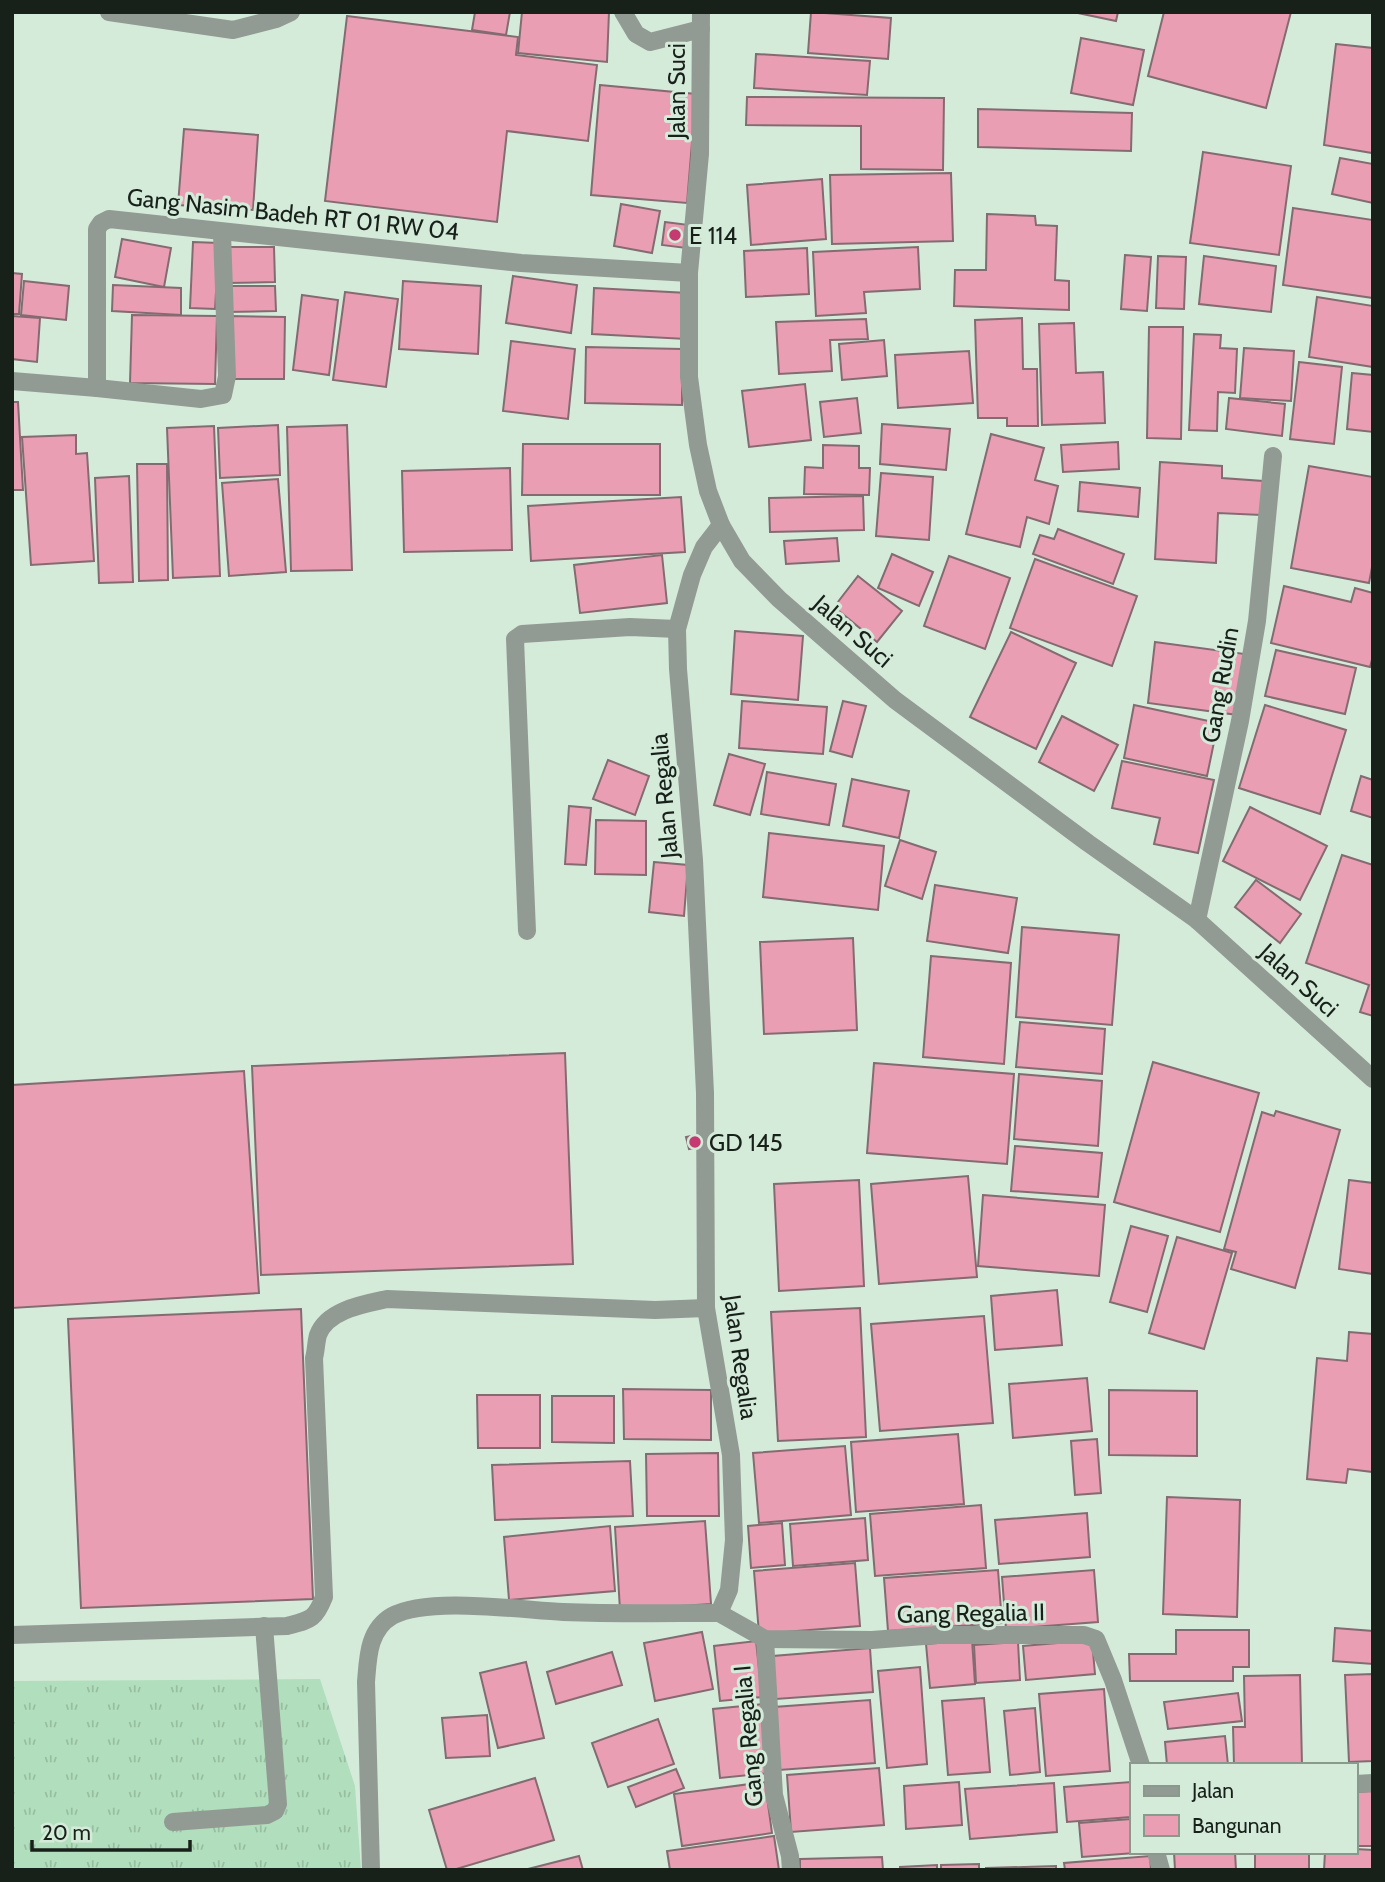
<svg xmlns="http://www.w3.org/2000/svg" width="1385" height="1882" font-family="Cabin,sans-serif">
<defs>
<pattern id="grass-tufts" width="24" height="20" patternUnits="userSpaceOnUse" patternTransform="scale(1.75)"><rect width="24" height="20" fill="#b1debc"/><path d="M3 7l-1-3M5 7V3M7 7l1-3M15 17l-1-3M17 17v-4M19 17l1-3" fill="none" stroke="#98bea1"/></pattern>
</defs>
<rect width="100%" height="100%" fill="#d5ebda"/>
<polygon fill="url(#grass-tufts)" points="320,1679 355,1786 361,1870 12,1870 12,1681"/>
<g fill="#e99eb3" stroke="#846b72" stroke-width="2">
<polygon points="475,12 510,12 506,35 472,30"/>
<polygon points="522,12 609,12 607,62 518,53"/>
<polygon points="811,12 891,18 888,59 808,53"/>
<polygon points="1073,12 1118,12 1116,21"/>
<polygon points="1164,12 1291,12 1266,108 1148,76"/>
<polygon points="347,16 518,37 516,55 597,65 588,141 507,131 497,222 325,201"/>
<polygon points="1081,38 1144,50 1133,105 1071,93"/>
<polygon points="1336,44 1373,48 1372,153 1324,145"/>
<polygon points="756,54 870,61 867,95 754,88"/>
<polygon points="600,85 696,94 687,203 591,195"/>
<polygon points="747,97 944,98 943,170 861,169 861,126 746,125"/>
<polygon points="978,109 1132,113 1131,151 978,147"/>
<polygon points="184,129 258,135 253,210 178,205"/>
<polygon points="1203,152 1291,166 1279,255 1190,243"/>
<polygon points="1340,158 1373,164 1373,203 1332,194"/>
<polygon points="951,173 953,241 832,244 830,175"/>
<polygon points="822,179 826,239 751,245 747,185"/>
<polygon points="621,204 660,211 652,253 614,246"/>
<polygon points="1293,208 1373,220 1373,298 1283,285"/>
<polygon points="987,214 1035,216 1036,225 1057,226 1055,280 1069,281 1069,310 954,306 955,270 986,270"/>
<polygon points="665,222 689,225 686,248 662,245"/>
<polygon points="122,239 171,248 164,287 115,277"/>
<polygon points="193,242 219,243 215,309 190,308"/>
<polygon points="229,247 274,247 275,282 229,283"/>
<polygon points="918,247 920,289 864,292 866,313 816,316 813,252"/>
<polygon points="807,248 809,294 746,297 744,251"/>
<polygon points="1125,255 1151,257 1147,311 1121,309"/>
<polygon points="1158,256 1186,257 1184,309 1156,308"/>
<polygon points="1204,256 1276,266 1271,312 1199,304"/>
<polygon points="12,273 22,274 19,314 12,314"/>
<polygon points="513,276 577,285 571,333 506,323"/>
<polygon points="24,281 69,286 66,320 21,315"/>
<polygon points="403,281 481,286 478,354 399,349"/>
<polygon points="113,285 181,288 181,315 112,311"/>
<polygon points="227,286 275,286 276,311 227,312"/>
<polygon points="594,288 688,293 686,339 592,334"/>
<polygon points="345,292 398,299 386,387 333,380"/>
<polygon points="302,295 338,300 329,375 293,370"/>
<polygon points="1317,297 1373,306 1373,367 1309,357"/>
<polygon points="132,315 217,316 215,384 130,383"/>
<polygon points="12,316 40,318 37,362 12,359"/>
<polygon points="228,316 285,317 284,379 228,379"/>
<polygon points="1022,318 1023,369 1037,369 1038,426 1007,426 1007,418 978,418 975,320"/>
<polygon points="866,319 868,339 830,340 832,371 779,374 776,322"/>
<polygon points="1074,323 1076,373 1103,372 1105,423 1042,425 1039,324"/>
<polygon points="1149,327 1183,327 1181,439 1147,438"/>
<polygon points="1194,334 1221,335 1220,348 1237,349 1235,393 1218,392 1217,431 1189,430"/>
<polygon points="884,340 887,376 842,380 839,344"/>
<polygon points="511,341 575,349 568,419 503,411"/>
<polygon points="586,347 682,349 682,405 585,403"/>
<polygon points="1244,348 1294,351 1291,401 1240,398"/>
<polygon points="969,351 973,403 898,408 895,355"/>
<polygon points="1299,362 1342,367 1334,444 1290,439"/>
<polygon points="1352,373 1373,375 1373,432 1347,429"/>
<polygon points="805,384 811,440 749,447 742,391"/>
<polygon points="857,398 861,433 824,437 820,402"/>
<polygon points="1229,398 1285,404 1282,436 1226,429"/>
<polygon points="12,402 18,402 23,490 12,490"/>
<polygon points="882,424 950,429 946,470 880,464"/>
<polygon points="278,425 280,475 220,478 218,428"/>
<polygon points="347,425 352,570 291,571 287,427"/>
<polygon points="214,426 220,576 173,578 167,428"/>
<polygon points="991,434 1044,448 1035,480 1058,486 1049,524 1027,517 1020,547 966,534"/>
<polygon points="76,435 76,454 87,453 94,561 31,565 22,437"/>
<polygon points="1118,442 1119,469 1063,472 1061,445"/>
<polygon points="523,444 660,444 660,495 522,495"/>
<polygon points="823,445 859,446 859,468 870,468 869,495 804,494 805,467 823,468"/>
<polygon points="1160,462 1222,466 1222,478 1263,481 1261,515 1218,513 1216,563 1155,559"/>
<polygon points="137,464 167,464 168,580 139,581"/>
<polygon points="1309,466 1373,477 1373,562 1369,583 1291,568"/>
<polygon points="510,468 512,550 404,552 402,471"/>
<polygon points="881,473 933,477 929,540 876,536"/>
<polygon points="129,476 133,582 99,583 95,478"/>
<polygon points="278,479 286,572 229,576 222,483"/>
<polygon points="1080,482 1140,488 1138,517 1078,511"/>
<polygon points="863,496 864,530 770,532 769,498"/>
<polygon points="681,497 685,552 531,561 528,506"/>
<polygon points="1058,529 1124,554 1113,584 1033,554 1040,535 1054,539"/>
<polygon points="837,538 839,561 786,564 784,541"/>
<polygon points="892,554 933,572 919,606 878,588"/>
<polygon points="662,555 667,603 580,613 574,565"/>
<polygon points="949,556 1010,578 985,649 924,626"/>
<polygon points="1035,559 1137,596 1112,666 1010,628"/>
<polygon points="858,576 902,611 877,642 834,607"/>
<polygon points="1284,586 1351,602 1355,588 1373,593 1373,656 1370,667 1271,643"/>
<polygon points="735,631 803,636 798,700 731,694"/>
<polygon points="1011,632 1076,663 1036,749 970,717"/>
<polygon points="1155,642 1245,654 1238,715 1148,703"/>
<polygon points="1276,650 1356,668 1345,714 1265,696"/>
<polygon points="742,701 827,707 823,754 739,748"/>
<polygon points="843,701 866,706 852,757 830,751"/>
<polygon points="1134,705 1218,723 1207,776 1124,758"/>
<polygon points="1265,705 1346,730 1320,814 1239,788"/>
<polygon points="1062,716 1118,745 1094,791 1039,762"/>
<polygon points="729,754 765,764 750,815 714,805"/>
<polygon points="608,760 649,776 635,815 593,799"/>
<polygon points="1122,761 1214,780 1198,853 1154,844 1160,818 1112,808"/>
<polygon points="767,772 836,784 829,825 761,814"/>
<polygon points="1361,776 1373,780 1373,818 1351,811"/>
<polygon points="852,779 909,791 899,838 843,826"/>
<polygon points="569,806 591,808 586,865 565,864"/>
<polygon points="1250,807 1327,846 1300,900 1223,861"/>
<polygon points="596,820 646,821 646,875 595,874"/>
<polygon points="769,833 884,846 878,910 763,897"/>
<polygon points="900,840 936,852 922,899 885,886"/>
<polygon points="1342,855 1373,865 1373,1016 1360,1012 1369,985 1306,963"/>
<polygon points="654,862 688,865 684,916 649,912"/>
<polygon points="1256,880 1301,914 1280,943 1235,907"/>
<polygon points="935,885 1017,898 1008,953 927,941"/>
<polygon points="1022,927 1119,935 1112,1025 1016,1017"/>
<polygon points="853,938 857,1030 764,1034 760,942"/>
<polygon points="931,956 1011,963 1004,1064 923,1057"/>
<polygon points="1020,1022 1105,1029 1102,1074 1016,1067"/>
<polygon points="565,1053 573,1264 261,1275 252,1066"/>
<polygon points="1153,1062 1259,1093 1220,1232 1114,1202"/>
<polygon points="874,1063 1014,1074 1007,1164 867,1153"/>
<polygon points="244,1071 259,1293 12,1308 12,1085"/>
<polygon points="1019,1074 1102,1081 1098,1146 1014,1139"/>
<polygon points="1276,1111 1340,1130 1295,1288 1231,1269 1236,1252 1224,1249 1262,1112 1274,1116"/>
<polygon points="702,1134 704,1146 689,1149 686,1137"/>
<polygon points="1015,1146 1102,1153 1098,1197 1011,1191"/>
<polygon points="968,1176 977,1277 879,1284 871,1184"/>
<polygon points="859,1180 864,1286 779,1291 774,1184"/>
<polygon points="1349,1180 1373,1183 1373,1274 1339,1269"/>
<polygon points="983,1195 1105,1205 1099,1276 978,1266"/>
<polygon points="1131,1226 1168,1236 1147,1312 1110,1302"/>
<polygon points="1177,1237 1232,1253 1204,1349 1149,1333"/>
<polygon points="1057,1290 1062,1345 995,1350 991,1296"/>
<polygon points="860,1308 866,1437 778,1441 771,1312"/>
<polygon points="301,1309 313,1599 81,1608 68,1319"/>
<polygon points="984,1316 993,1423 880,1431 871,1324"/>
<polygon points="1349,1332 1373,1334 1373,1472 1348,1469 1346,1483 1307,1479 1317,1358 1347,1361"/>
<polygon points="1087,1378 1092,1431 1013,1438 1009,1384"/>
<polygon points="623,1389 711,1390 711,1440 624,1439"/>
<polygon points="1109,1390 1197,1391 1197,1456 1109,1455"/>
<polygon points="477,1395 540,1395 540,1448 478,1448"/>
<polygon points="552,1396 614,1396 614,1443 552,1442"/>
<polygon points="958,1434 964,1504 856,1512 851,1442"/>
<polygon points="1097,1439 1101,1493 1075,1495 1071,1441"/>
<polygon points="845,1446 851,1515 759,1523 753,1453"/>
<polygon points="718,1453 719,1516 647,1516 646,1454"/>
<polygon points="630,1461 633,1516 495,1520 492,1465"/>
<polygon points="1167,1497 1240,1500 1237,1617 1163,1614"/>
<polygon points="981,1505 986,1568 875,1576 870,1514"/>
<polygon points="1087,1513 1090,1557 999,1564 995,1520"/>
<polygon points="865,1518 868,1560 793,1566 790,1524"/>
<polygon points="705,1521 711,1604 620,1610 615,1527"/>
<polygon points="782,1523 785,1565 751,1568 748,1526"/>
<polygon points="610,1526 615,1591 509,1600 504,1537"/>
<polygon points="855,1563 860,1626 759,1634 754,1571"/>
<polygon points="998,1570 1002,1623 888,1631 884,1578"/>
<polygon points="1094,1570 1098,1622 1006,1629 1002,1577"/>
<polygon points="1335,1628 1373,1631 1373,1664 1333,1661"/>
<polygon points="1176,1630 1249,1630 1249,1667 1233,1667 1233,1681 1130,1681 1129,1654 1176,1654"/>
<polygon points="702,1632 713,1689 655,1701 644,1643"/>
<polygon points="972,1640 975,1684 930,1688 926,1644"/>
<polygon points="1092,1640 1095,1674 1026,1680 1023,1646"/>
<polygon points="756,1641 762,1697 720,1701 714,1646"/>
<polygon points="1018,1642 1020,1680 976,1683 974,1645"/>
<polygon points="870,1648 873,1692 776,1699 773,1656"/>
<polygon points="612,1652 622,1685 556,1704 547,1672"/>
<polygon points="526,1662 544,1738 498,1748 480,1673"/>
<polygon points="920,1667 927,1764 887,1768 878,1671"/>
<polygon points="1373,1674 1373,1761 1349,1762 1345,1675"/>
<polygon points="1300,1675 1302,1765 1234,1765 1233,1727 1245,1727 1244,1676"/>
<polygon points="1104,1689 1110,1771 1046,1776 1039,1694"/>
<polygon points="1238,1693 1242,1721 1168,1729 1164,1702"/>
<polygon points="984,1698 990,1772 948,1775 942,1701"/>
<polygon points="870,1700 875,1763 779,1770 774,1707"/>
<polygon points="763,1704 770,1773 720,1778 713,1709"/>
<polygon points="1035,1708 1040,1772 1010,1775 1004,1711"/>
<polygon points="487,1715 490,1756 446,1758 442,1718"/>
<polygon points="658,1719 674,1764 608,1787 592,1743"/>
<polygon points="1225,1736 1228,1765 1167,1765 1165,1742"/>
<polygon points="879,1768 884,1825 791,1832 787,1775"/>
<polygon points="676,1769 684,1788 636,1807 628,1787"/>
<polygon points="535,1778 554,1840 453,1870 447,1870 429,1810"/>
<polygon points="765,1782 772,1833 682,1846 674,1794"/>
<polygon points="959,1782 962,1825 906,1829 904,1786"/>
<polygon points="1131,1782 1131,1817 1067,1822 1064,1787"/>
<polygon points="1054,1783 1057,1832 970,1839 965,1789"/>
<polygon points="1373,1791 1373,1846 1355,1846 1355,1792"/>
<polygon points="1131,1819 1131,1852 1135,1853 1082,1857 1079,1823"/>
<polygon points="774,1836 779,1870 670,1870 667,1851"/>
<polygon points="1355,1849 1373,1850 1373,1870 1324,1870 1325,1852 1355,1852"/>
<polygon points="1174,1852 1235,1852 1236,1870 1175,1870"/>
<rect x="1255" y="1852" width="54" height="18"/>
<polygon points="579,1856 583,1870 524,1870"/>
<polygon points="1150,1856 1151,1870 1065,1870 1064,1863"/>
<polygon points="882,1857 883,1870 800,1870 800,1859"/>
<polygon points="979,1864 979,1870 941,1870 941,1865"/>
<polygon points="937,1865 937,1870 900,1870 900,1867"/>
<polygon points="1056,1866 1056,1870 986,1870 986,1868"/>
</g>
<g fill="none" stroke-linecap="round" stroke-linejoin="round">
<g stroke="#929b93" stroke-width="18">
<polyline points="109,12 233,30 276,19 291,12"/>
<polyline points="623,12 636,34 650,42 701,29"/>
<polyline points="527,931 515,639 522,634 630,627 677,629"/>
<path d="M12,1635L287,1626C310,1620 315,1620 324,1597L314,1358C316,1351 316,1342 318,1335C327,1310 364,1304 387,1299L655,1310L706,1308"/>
<polyline points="173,1822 267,1815 275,1811 278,1804 264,1626"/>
</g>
<g stroke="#929b93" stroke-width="18">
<polyline points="12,381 97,388 97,229 101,223 109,219 521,263 689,273"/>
<polyline points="97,388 201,399 223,395 227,376 222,233"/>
<polyline points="1197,920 1240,721 1257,621 1273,456"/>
<polyline points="719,1613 729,1590 734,1540 731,1455 706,1308 705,1093 694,860 678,669 677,629 692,575 704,547 721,525"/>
<polyline points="719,1613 765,1639 872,1640 937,1635 1084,1635 1096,1639 1113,1680 1141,1765"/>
<polyline points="765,1639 774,1795 790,1856 791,1870"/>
<polyline points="1355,1784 1373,1783"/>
<polyline points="1156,1852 1161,1870"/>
<path d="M371,1870L366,1682C368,1658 368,1630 392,1616C428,1596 521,1610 563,1612C615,1614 667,1613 719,1613"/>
</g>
<polyline stroke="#929b93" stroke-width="18" points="701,12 700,154 689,273 689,377 698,445 708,491 721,525 742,561 779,599 895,700 1088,843 1197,920 1373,1079"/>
</g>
<g fill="#c53a71" stroke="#d5ebda" stroke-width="2.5">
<circle cx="675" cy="235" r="7"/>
<circle cx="695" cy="1142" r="7"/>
</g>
<g text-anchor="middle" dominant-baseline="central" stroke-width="6" stroke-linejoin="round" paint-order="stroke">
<g font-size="24" fill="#18201a" stroke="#d5ebda">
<text transform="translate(676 91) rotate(-90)">Jalan Suci</text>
<text transform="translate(293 214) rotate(6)">Gang Nasim Badeh RT 01 RW 04</text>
<text transform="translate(853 631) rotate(41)">Jalan Suci</text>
<text transform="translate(1220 685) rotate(-80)">Gang Rudin</text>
<text transform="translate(664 796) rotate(-95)">Jalan Regalia</text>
<text transform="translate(1299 980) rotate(42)">Jalan Suci</text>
<text transform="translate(741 1357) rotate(82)">Jalan Regalia</text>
<text transform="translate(971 1613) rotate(-1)">Gang Regalia II</text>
<text transform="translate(748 1736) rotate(-95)">Gang Regalia I</text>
</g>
<g font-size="24" fill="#18201a" stroke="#d5ebda" text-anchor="start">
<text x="689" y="235">E 114</text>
<text x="709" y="1142">GD 145</text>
</g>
</g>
<rect width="1385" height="1882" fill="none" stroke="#18201a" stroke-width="28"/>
<rect x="1130" y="1763" width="228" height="91" fill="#d5ebda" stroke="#899a8d" stroke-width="2"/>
<rect x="1144" y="1786" width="35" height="10" fill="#929b93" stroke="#899a8d" stroke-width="2"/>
<text x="1192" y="1798" font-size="21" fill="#18201a">Jalan</text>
<rect x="1144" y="1815" width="35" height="21" fill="#e99eb3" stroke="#899a8d" stroke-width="2"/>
<text x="1192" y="1833" font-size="21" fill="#18201a">Bangunan</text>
<path d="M32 1840v10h158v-10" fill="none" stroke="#18201a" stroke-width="3.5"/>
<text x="42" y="1840" font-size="21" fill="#18201a" stroke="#d5ebda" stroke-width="5" paint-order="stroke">20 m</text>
</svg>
